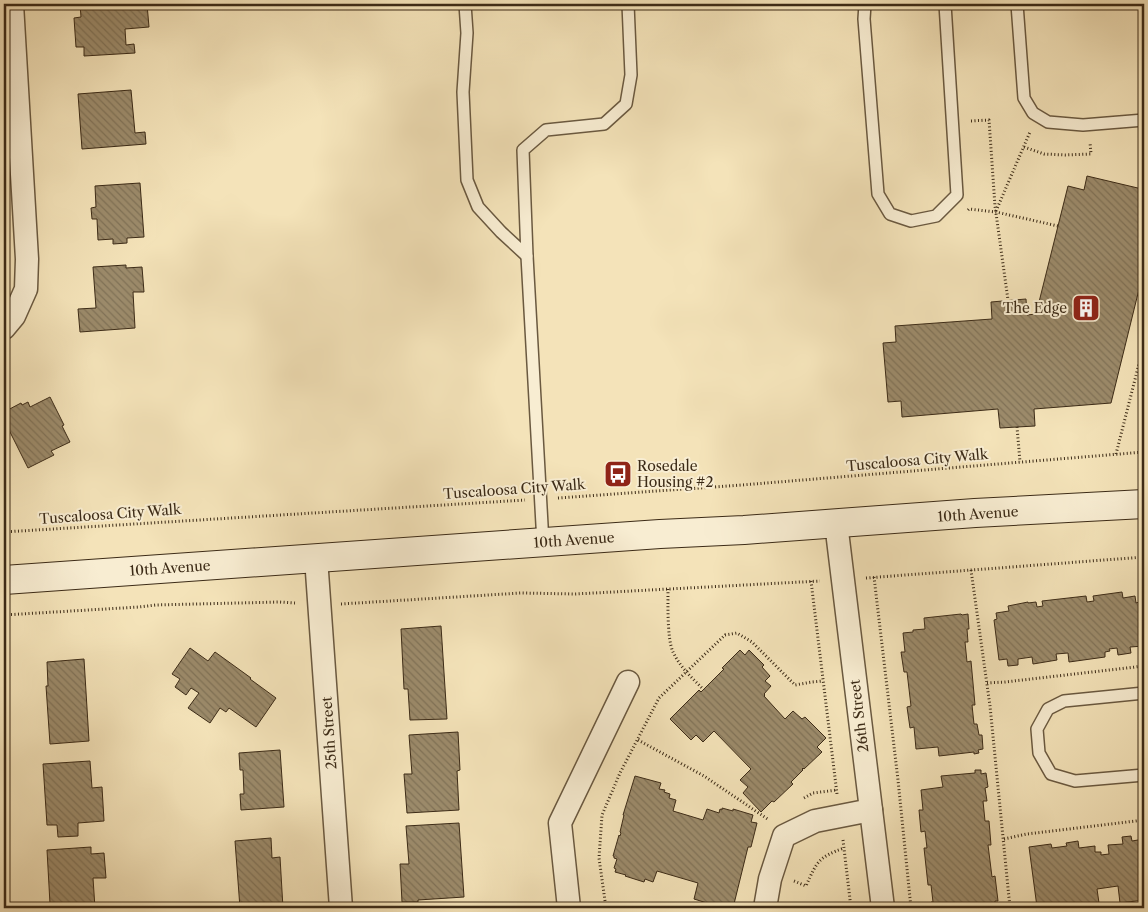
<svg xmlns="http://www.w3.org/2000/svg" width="1148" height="912" font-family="'Libre Caslon Text',serif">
<defs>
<pattern id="building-back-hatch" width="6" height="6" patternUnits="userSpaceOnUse" patternTransform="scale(1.25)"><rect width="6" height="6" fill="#9c8b6b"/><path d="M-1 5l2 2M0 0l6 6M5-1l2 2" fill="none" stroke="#807257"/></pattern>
</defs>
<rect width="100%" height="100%" fill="#f4e3b9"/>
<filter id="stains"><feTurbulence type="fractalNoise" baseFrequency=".004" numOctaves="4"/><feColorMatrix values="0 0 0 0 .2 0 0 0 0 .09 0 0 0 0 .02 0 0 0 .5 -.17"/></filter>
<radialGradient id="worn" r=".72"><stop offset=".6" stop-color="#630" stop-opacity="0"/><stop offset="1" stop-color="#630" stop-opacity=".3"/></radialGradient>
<g fill="url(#building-back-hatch)" stroke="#3c2b17">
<polygon points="80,4 147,4 149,27 125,29 126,45 134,44 135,53 84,56 84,47 76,47 74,18 81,17"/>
<polygon points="131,90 135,133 145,132 146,144 82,149 78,94"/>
<polygon points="1087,176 1142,189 1144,182 1144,269 1111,403 1034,409 1035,426 1017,427 1000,428 998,409 902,417 901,401 888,402 883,343 896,342 895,326 992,319 991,302 1026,299 1027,315 1036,314 1068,186 1084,190"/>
<polygon points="140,183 144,237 127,238 127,243 113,244 113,239 98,240 97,219 92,219 91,208 96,207 95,186"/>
<polygon points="126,265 126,268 142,267 144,292 133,292 135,328 80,332 78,309 96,308 93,267"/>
<polygon points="50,397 64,425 62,426 70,442 51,451 54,455 28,468 4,420 4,412 21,403 22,405 28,402 30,407"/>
<polygon points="1122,592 1123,598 1135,596 1136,603 1139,602 1144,646 1130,647 1131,653 1118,655 1117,648 1109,649 1110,651 1105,652 1105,657 1069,662 1068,653 1056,654 1057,660 1033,664 1032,657 1018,659 1018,665 1008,666 1007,659 999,660 994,620 997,619 996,613 1009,611 1008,606 1028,602 1028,603 1036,602 1037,607 1043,606 1042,601 1086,596 1087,602 1094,601 1093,596"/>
<polygon points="961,614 962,615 968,614 969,629 967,629 968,642 965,642 967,662 971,661 975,705 972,705 974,724 977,724 979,735 982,735 983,749 978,750 979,753 974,754 974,752 939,756 938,747 916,749 914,727 910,728 907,707 911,706 907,672 904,672 901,652 905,652 903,633 913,632 913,630 925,629 924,618"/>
<polygon points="441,626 447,719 410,720 408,689 404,689 401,629"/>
<polygon points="190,648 208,661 215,652 251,678 250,679 276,698 256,727 229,708 226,712 220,708 210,723 188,708 199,693 191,688 186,695 175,687 180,679 172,674"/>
<polygon points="740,650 745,655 749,650 764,665 762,667 770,676 765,681 771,686 764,694 765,695 764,696 785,719 793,711 802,719 805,717 826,738 817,747 822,752 804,769 803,768 802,769 803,770 791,782 793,784 774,802 772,801 761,812 743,793 748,787 740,780 751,769 714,731 703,742 696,735 691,740 670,719 699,690 701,692 724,669 722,668"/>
<polygon points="84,659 89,741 50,744 46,686 48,686 47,662"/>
<polygon points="458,732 460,770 457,771 459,810 407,813 404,774 412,774 409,735"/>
<polygon points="280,750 284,807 241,810 240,794 244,794 243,770 240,770 239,753"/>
<polygon points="90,761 92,788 102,787 104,821 78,823 78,836 58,837 57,825 47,825 43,764"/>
<polygon points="975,770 981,770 981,774 986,773 988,787 985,788 987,801 983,801 985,821 989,821 991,845 988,845 992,877 995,876 998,901 995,901 995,908 931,908 931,902 933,902 931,885 928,885 924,848 927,848 925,831 921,832 919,810 923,810 921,790 943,787 941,776 975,773"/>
<polygon points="635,776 661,783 659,789 665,790 664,792 670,794 669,798 676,800 673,811 703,820 707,809 719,813 720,809 722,810 722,808 733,811 733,809 753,815 751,822 757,823 751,847 748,847 733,908 726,906 726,908 712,908 706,906 707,903 694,899 698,883 657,871 653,882 645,879 644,882 625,876 626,875 615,872 616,869 614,868 617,859 614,858 614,856 613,856 619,835 620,836 621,833 620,832 624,815 623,815"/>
<polygon points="459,823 464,897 418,900 418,902 402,902 400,864 409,864 406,826"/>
<polygon points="1131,836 1132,841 1144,839 1144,900 1120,903 1118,886 1097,889 1099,903 1060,908 1054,908 1054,905 1037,907 1029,847 1051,844 1052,848 1067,846 1066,843 1078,841 1079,848 1095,846 1095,852 1101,852 1101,855 1109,854 1108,845 1123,844 1122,837"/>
<polygon points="271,838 272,858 280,857 283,908 240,908 235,841"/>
<polygon points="91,847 91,854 104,853 106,878 93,878 95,908 57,908 57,904 50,904 47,850"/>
</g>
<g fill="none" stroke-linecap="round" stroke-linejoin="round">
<defs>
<g id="lane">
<polyline points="465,4 467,33 463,92 467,180 478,207 501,232 527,256 523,150 546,130 604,124 626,104 631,75 628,4"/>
<polyline points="865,4 864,19 878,194 890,214 911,221 936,216 957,195 945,4"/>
<polyline points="1017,4 1024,98 1033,113 1048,122 1083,125 1144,120"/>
<polyline points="527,256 543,543"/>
<polyline points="1144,693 1064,701 1048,709 1037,729 1039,753 1051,774 1075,781 1144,775"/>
</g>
<g id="street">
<polyline points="4,328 14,316 26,289 27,259 12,4"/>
<polyline points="836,523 883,908"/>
<polyline points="316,558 341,908"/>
<polyline points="569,908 560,823 628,682"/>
<polyline points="765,908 770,879 784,836 815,821 871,810"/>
</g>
<polyline id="secondary" points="4,580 660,534 744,530 975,513 1144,504"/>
</defs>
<use href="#lane" stroke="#6a5940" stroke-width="14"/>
<use href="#street" stroke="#6a5940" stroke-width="25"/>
<use href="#secondary" stroke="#3c2b17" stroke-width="30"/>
<g stroke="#3c2b17" stroke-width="3" stroke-dasharray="1 2.5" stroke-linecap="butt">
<polyline points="971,121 989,120 995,206 1008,300"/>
<polyline points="1024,147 1044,154 1065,155 1091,154 1090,142"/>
<polyline points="968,210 969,209 996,212 1058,226"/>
<polyline points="996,211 1030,132"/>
<polyline points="1017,427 1020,462"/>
<polyline points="1116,454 1144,344"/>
<polyline points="558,498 742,485 1144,452"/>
<polyline points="4,532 525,500"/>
<polyline points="971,570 990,706 1010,908"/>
<polyline points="874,577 898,780 911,908"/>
<polyline points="866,578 1144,557"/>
<polyline points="811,581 837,794"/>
<path d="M668,589C668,604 667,639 673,652C680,667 692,678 703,689"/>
<polyline points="341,604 521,593 575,594 820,581"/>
<polyline points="4,615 139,607 156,605 279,602 295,603"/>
<polyline points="987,683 1005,682 1144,666"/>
<polyline points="638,740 704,776 769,820"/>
<polyline points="804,798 813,793 837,790"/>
<polyline points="1004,839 1027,834 1144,820"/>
<polyline points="843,840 851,908"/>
<path d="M794,881L806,886C817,861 819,857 844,848"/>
<polyline points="606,908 599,858 602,815 620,773 659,698 725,635 737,633 752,642 795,685 812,682 823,681"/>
<polyline points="1140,908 1144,908"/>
</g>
<use href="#lane" stroke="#f8edd2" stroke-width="11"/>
<use href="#street" stroke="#f8edd2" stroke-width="22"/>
<use href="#secondary" stroke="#f8edd2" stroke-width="28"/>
</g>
<defs>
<symbol id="building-square" viewBox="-11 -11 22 22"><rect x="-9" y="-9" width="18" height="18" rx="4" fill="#8f2418" stroke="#f8edd2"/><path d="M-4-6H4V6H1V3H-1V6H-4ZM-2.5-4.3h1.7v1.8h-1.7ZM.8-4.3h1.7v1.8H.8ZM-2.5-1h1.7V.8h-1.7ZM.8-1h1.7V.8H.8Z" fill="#fff"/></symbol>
<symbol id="bus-square" viewBox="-11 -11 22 22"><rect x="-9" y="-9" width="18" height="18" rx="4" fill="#8f2418" stroke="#f8edd2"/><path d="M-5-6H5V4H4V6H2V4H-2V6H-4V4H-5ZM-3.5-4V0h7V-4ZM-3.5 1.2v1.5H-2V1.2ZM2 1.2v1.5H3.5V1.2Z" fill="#fff"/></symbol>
</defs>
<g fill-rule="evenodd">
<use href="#building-square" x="1070" y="292" width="32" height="32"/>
<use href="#bus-square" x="602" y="458" width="32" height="32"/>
</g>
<g text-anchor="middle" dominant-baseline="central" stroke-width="4" stroke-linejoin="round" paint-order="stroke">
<g font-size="14" fill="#3c2b17" stroke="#f8edd2" text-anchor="end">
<text x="1067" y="308">The Edge</text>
<text x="637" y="466" text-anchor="start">Rosedale<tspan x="637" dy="16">Housing #2</tspan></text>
</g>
<g font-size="14" fill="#3c2b17" stroke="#f8edd2">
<text transform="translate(917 460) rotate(-5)">Tuscaloosa City Walk</text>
<text transform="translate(514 489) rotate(-4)">Tuscaloosa City Walk</text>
<text transform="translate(110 514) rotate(-4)">Tuscaloosa City Walk</text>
<text transform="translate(978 514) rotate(-4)">10th Avenue</text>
<text transform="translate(574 540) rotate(-4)">10th Avenue</text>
<text transform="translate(170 568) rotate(-4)">10th Avenue</text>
<text transform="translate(859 716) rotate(-97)">26th Street</text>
<text transform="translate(329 733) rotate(-94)">25th Street</text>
</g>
</g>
<rect width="1148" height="912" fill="none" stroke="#f4e3b9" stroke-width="20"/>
<rect x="5" y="5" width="1138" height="902" fill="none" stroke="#3c2b17" stroke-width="2.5"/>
<rect x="10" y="10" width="1128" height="892" fill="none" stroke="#3c2b17"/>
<rect width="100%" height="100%" filter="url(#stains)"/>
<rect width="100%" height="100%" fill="url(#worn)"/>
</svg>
